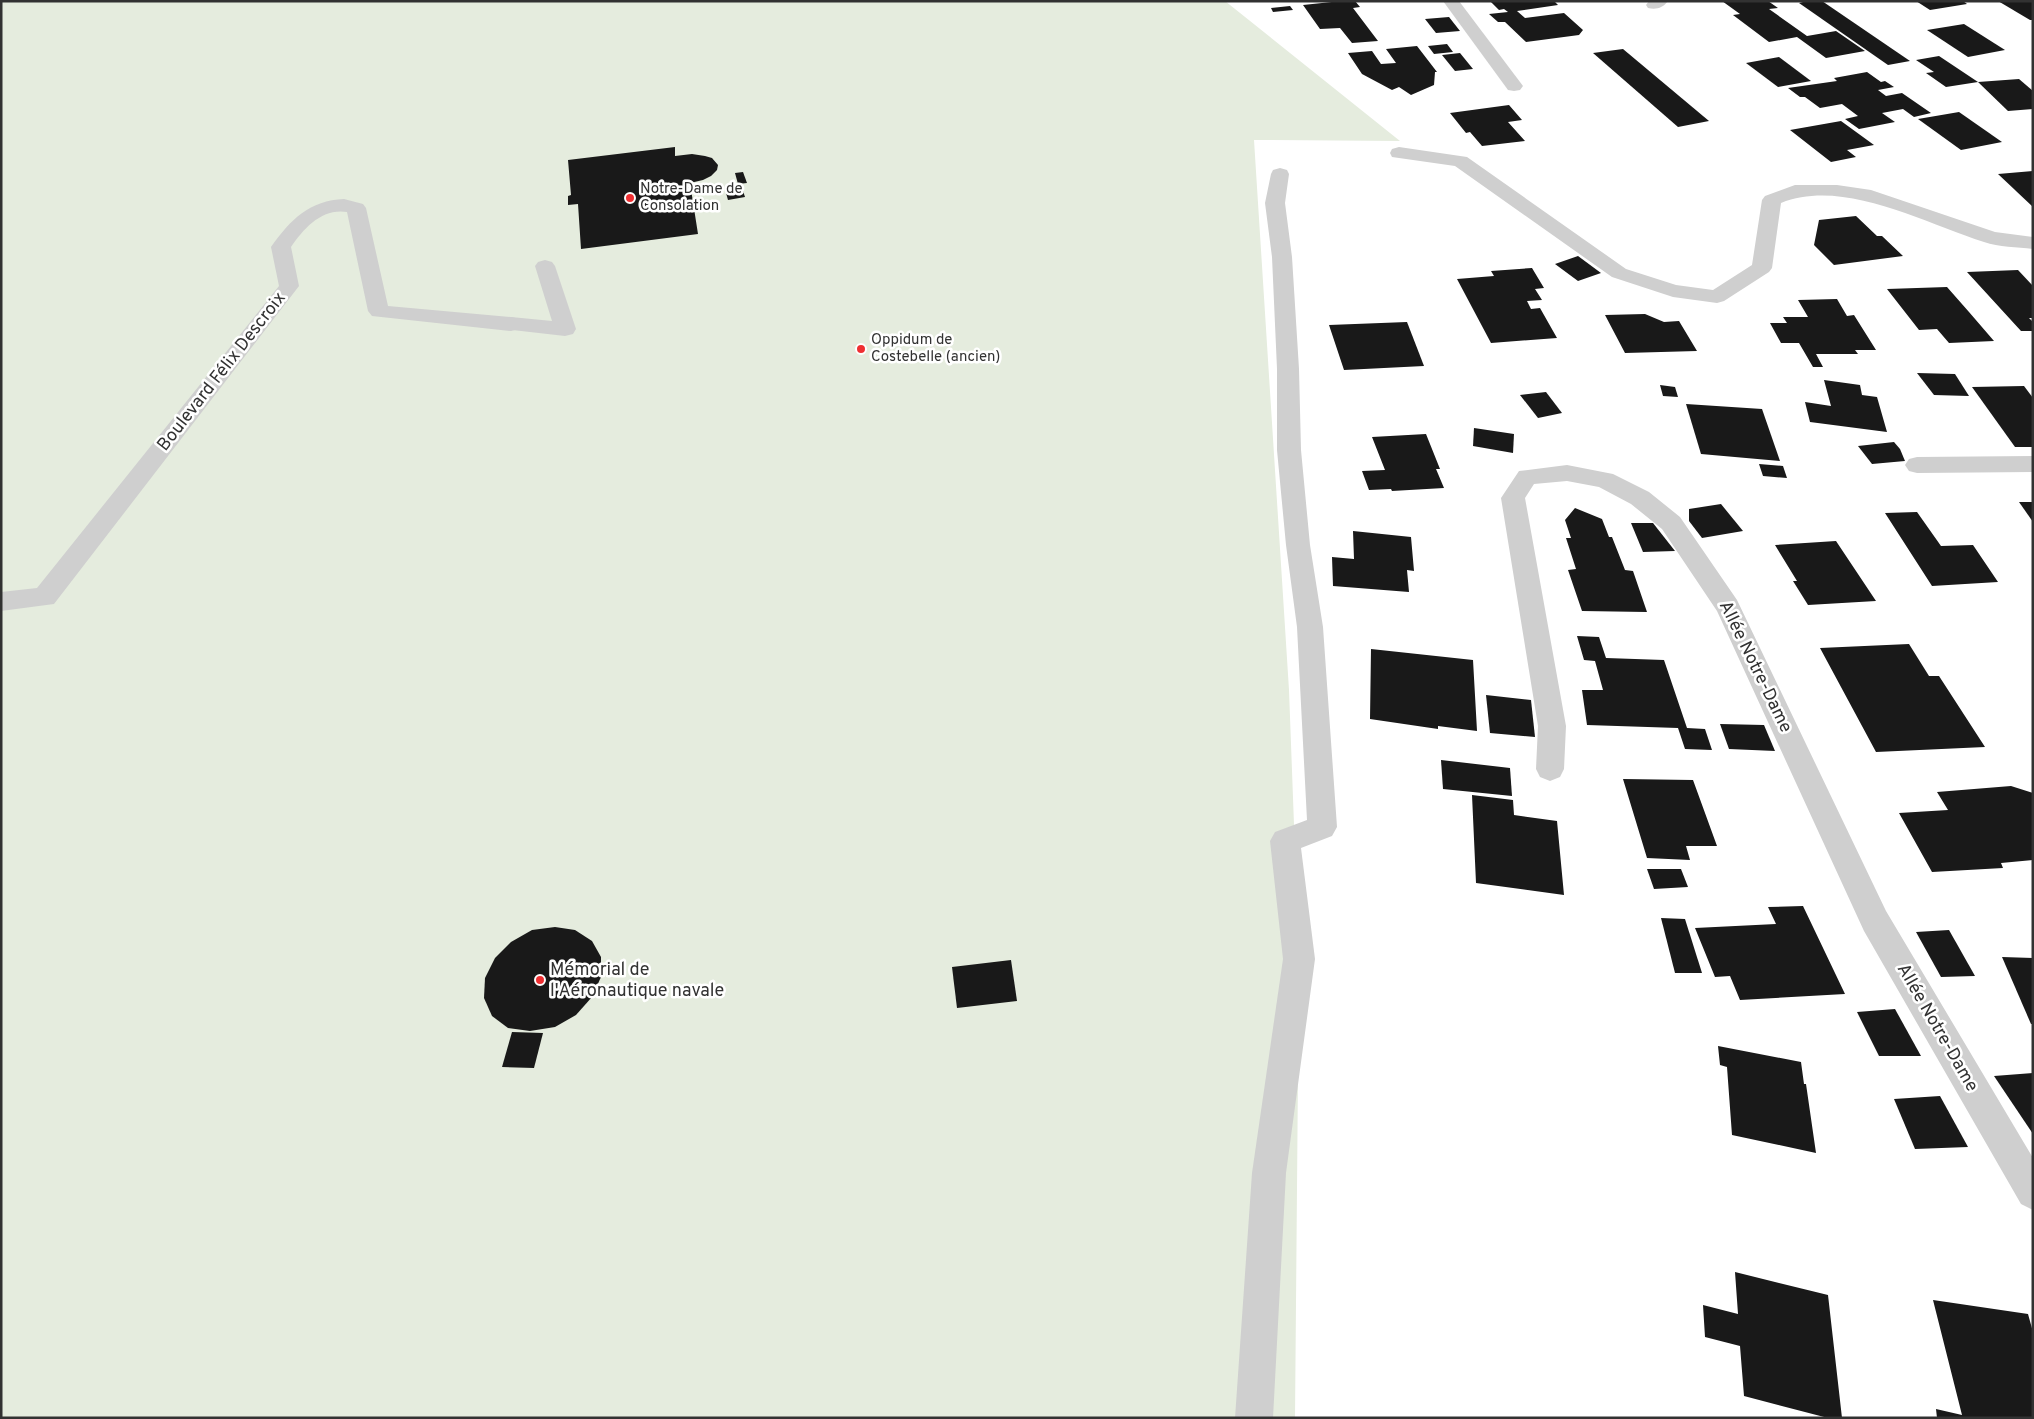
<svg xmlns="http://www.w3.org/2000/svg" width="2034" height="1419" font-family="Overpass,sans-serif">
<rect width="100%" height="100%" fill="#fff"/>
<polygon fill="#e5ecde" points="1,1 1225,1 1400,141 1254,140 1289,690 1299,959 1295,1418 1,1418"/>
<g fill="#191919">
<polygon points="1341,1 1355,1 1360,7 1353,8 1378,41 1352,43 1340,28 1320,29 1303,5"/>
<polygon points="1490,1 1554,1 1558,5 1517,11 1525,18 1564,13 1583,30 1579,35 1526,42 1505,22 1498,22 1489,14 1508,12 1504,9 1499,10"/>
<polygon points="1722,1 1768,1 1778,8 1769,9 1807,36 1836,31 1865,51 1826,58 1797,37 1769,42 1733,15 1740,14"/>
<polygon points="1807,1 1822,1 1910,61 1888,65 1799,3"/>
<polygon points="1916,1 1963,1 1967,4 1930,10"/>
<polygon points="1998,1 2033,1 2033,20 2030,20"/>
<polygon points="1290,6 1293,10 1273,12 1271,8"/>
<polygon points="1449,17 1460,31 1436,33 1425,19"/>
<polygon points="1964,24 2005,50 1968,57 1927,30"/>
<polygon points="1447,44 1453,52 1434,54 1428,46"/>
<polygon points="1417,46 1437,72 1435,72 1434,85 1411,95 1399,87 1392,90 1362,74 1348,53 1372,51 1381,64 1396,63 1386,49"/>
<polygon points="1623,49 1709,121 1678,127 1593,53"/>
<polygon points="1460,53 1473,69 1455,71 1442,55"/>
<polygon points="1939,56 1978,82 1946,87 1926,73 1934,72 1916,60"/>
<polygon points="1779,57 1811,81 1778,87 1746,63"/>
<polygon points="1867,72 1881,82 1885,81 1894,87 1878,90 1886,96 1902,93 1931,113 1914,117 1903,109 1882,113 1895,122 1859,129 1845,119 1858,116 1842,104 1820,108 1805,97 1800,97 1788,88 1837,81 1834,78"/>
<polygon points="2019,79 2033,91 2033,109 2008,111 1978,82"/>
<polygon points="1509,105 1522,120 1508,122 1525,141 1482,146 1470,132 1466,133 1450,113"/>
<polygon points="1959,112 2002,142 1961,150 1918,119"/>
<polygon points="1841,121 1874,145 1847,150 1856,157 1831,162 1790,130"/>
<polygon points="675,147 675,156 692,154 705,156 712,158 718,165 717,170 711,176 703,180 690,183 698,234 581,249 578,204 568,205 568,196 571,195 568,160"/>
<polygon points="2033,171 2033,207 1998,174"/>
<polygon points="743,172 747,183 738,184 735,173"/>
<polygon points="743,191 745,197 728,200 726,193"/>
<polygon points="1856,216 1877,236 1882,236 1903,256 1834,265 1814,245 1819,220"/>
<polygon points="1578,256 1601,273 1578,281 1555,264"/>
<polygon points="1532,268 1544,288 1535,289 1542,300 1527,301 1531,309 1540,308 1557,338 1491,343 1457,279 1494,276 1491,271"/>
<polygon points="2018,270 2033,286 2033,318 2029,318 2033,322 2033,331 2021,331 1967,272"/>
<polygon points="1947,287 1969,312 1994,341 1949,343 1937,329 1919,330 1887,289"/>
<polygon points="1837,299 1847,316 1854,315 1876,350 1855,350 1858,354 1816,354 1823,367 1813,367 1799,343 1781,343 1770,323 1787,323 1783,317 1808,317 1798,300"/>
<polygon points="1645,314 1664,322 1679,321 1697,351 1625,353 1605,315"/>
<polygon points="1407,322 1424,366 1344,370 1329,325"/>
<polygon points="1917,373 1955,374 1969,396 1934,395"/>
<polygon points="1824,380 1860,385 1862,395 1877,397 1887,432 1810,422 1805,402 1831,406"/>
<polygon points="1660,385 1675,387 1678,397 1663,396"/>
<polygon points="2024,386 2033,398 2033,447 2015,447 1972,387"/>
<polygon points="1546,392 1562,413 1538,418 1520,395"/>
<polygon points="1686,404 1762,409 1780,461 1701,454"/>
<polygon points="1474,428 1514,434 1513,453 1473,446"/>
<polygon points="1426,434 1440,469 1436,469 1444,488 1392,491 1391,489 1369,490 1362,471 1385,470 1372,437"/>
<polygon points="1894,442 1900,449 1905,461 1872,464 1858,446"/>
<polygon points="1759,464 1783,466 1787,478 1763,476"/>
<polygon points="2019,502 2033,502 2033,522"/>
<polygon points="1721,504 1743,531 1702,538 1689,521 1689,509"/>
<polygon points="1575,508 1602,519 1609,537 1612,537 1625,570 1633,571 1647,612 1582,611 1568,570 1576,569 1566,538 1571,538 1565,520"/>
<polygon points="1917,512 1941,546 1973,545 1998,582 1932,586 1885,513"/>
<polygon points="1631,523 1653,523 1675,551 1643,552"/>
<polygon points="1353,531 1411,537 1414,571 1407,570 1409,592 1333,586 1332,557 1354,559"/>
<polygon points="1836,541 1876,601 1808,605 1793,581 1797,581 1775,545"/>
<polygon points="1577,636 1599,637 1606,658 1664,660 1687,728 1705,729 1712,750 1685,749 1678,728 1587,725 1582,690 1603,690 1595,661 1584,660"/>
<polygon points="1909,644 1929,676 1939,676 1985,747 1876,752 1820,648"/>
<polygon points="1371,649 1473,660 1477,731 1438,726 1438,729 1370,719"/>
<polygon points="1486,695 1531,700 1535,737 1490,733"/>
<polygon points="1720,724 1764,725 1775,751 1729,749"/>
<polygon points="1441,760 1510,768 1512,796 1443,789"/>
<polygon points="1623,779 1693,780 1717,846 1686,846 1690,860 1647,858"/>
<polygon points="2011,786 2033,793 2033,860 2001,863 2003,868 1932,872 1899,813 1948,810 1937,792"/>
<polygon points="1472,795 1513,800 1514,815 1557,821 1564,895 1476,883"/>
<polygon points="1647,869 1681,869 1688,887 1654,889"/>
<polygon points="1803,906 1845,994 1740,1000 1730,976 1715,977 1695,928 1776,924 1768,907"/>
<polygon points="1661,918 1685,919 1702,973 1675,973"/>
<polygon points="555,927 575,930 592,941 601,957 601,977 592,997 576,1015 555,1027 530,1031 508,1028 492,1016 484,998 485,978 495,958 511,942 532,930"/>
<polygon points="1949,930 1975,976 1941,977 1916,932"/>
<polygon points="2002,957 2033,958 2033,1024 2031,1024"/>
<polygon points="1011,960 1017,1001 957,1008 952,967"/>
<polygon points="1895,1009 1921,1056 1879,1056 1857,1012"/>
<polygon points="512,1032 543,1033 534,1068 502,1067"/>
<polygon points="1718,1046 1801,1062 1804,1084 1806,1084 1816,1153 1732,1135 1727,1067 1720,1065"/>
<polygon points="2033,1073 2033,1134 1994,1076"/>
<polygon points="1940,1096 1968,1147 1915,1149 1894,1099"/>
<polygon points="1735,1272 1828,1295 1842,1418 1828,1418 1744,1396 1740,1346 1705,1337 1703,1305 1738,1314"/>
<polygon points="1933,1300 2028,1314 2033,1332 2033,1418 1937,1418 1936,1409 1962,1415"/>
</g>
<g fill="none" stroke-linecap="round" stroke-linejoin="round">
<polygon fill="#cfcfcf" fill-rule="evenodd" points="545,260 552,262 555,266 576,329 573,334 565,336 503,329 500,324 503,319 511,317 552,321 535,266 538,262"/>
<g fill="#cfcfcf" fill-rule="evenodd">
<polygon points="1443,1 1459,1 1523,86 1520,90 1514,91 1508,90"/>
<path d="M1649,1H1668C1663,8 1656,10 1648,8L1646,5Z"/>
<path d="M1399,147L1467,157L1626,269L1676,285L1713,290L1752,265L1762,200L1765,196L1795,185H1837L1871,190L1995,232L2033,237V249C2017,247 1999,247 1984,242C1923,223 1844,178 1781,203L1772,268L1769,272L1724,301L1717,303L1673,297L1612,277L1455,166L1392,157L1390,153L1392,149Z"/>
<polygon points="1280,168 1287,170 1289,174 1285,203 1292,257 1299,369 1301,450 1310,545 1323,627 1337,827 1332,836 1301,848 1315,959 1286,1173 1273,1418 1235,1418 1252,1173 1283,959 1270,841 1275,832 1307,820 1297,627 1286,545 1277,450 1277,369 1272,257 1265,203 1271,174 1273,170"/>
<path d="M344,199L363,204L366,208L388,306L511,317L519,319L522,324L519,329L511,331L372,316L368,311L347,212C322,208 304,228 291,247L299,286L54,604L1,611V592L37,588L279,286L271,247C290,220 310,200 344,199Z"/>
<polygon points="2033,456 2033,472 1917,473 1909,471 1905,465 1909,459 1917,457"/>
<polygon points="1567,465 1613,474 1649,492 1680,517 1737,600 1886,911 2033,1158 2033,1210 2021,1204 1864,931 1717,611 1662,529 1631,504 1599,487 1567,481 1534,484 1525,498 1566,726 1564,769 1560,777 1550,781 1540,777 1536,769 1538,726 1501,498 1519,471"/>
</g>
</g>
<g fill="#ef2f32" stroke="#fff" stroke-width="2">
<circle cx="630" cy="198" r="5"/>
<circle cx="861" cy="349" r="5"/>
<circle cx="540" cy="980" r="5"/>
</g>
<g text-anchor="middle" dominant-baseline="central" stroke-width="5" stroke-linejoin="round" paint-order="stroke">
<g font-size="15" fill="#323232" stroke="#fff" text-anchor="start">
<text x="640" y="189">Notre-Dame de<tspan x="640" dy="17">Consolation</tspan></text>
<text x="871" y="340">Oppidum de<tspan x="871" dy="17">Costebelle (ancien)</tspan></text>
</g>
<g font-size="18" fill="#323232" stroke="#fff">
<text transform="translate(222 372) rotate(-52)">Boulevard Félix Descroix</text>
<text transform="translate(1755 667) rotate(64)">Allée Notre-Dame</text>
<text transform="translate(1937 1028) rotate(60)">Allée Notre-Dame</text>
</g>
<g font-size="18" fill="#323232" stroke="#fff" text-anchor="start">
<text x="550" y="970">Mémorial de<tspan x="550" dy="21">l'Aéronautique navale</tspan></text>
</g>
</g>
<rect width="2034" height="1419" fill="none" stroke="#323232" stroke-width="5"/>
</svg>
